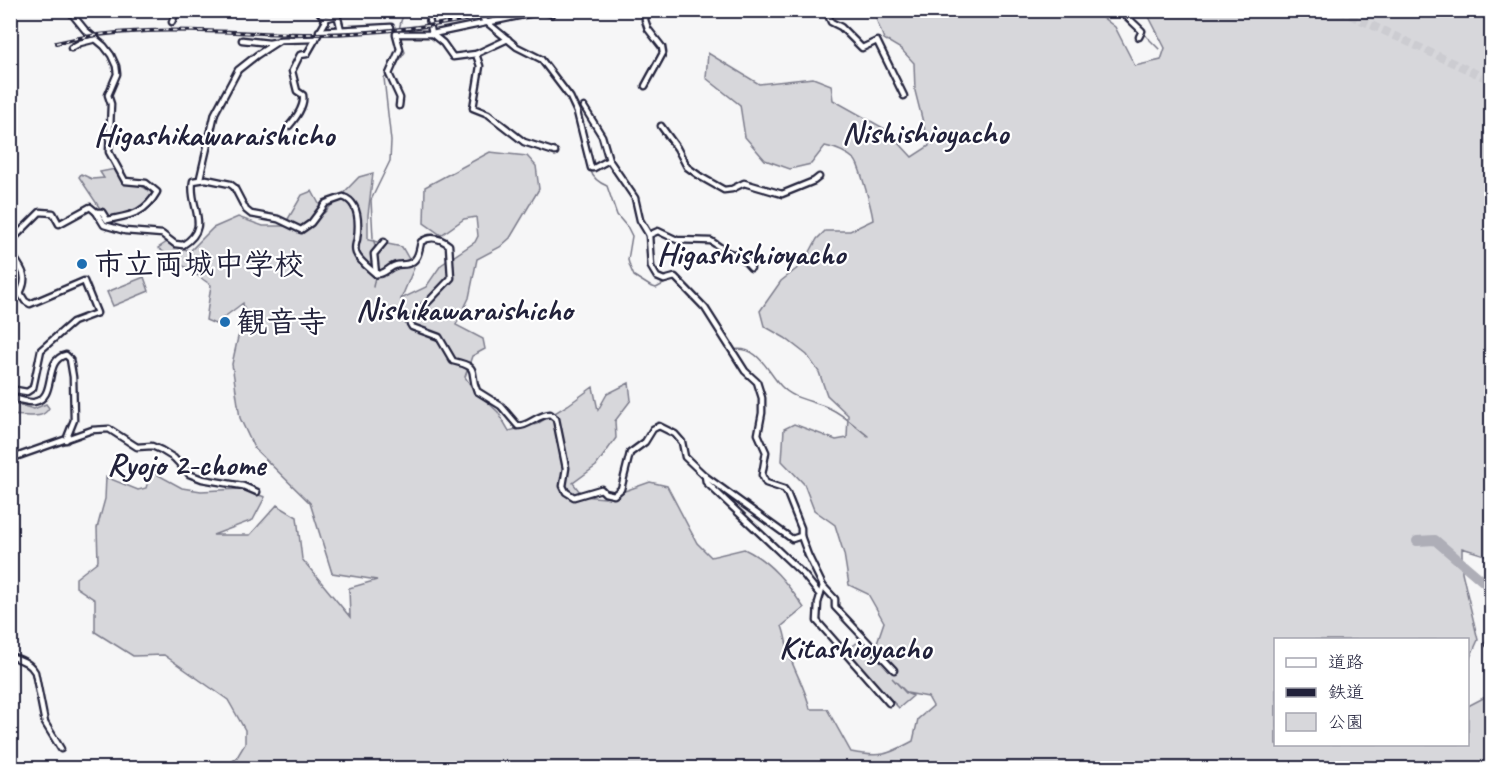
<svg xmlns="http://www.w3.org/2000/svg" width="1502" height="779" font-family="Caveat,'Klee One',sans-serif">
<rect width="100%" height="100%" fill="#f6f6f7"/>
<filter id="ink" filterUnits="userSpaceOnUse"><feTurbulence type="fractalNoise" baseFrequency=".0167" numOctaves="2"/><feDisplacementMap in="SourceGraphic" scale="12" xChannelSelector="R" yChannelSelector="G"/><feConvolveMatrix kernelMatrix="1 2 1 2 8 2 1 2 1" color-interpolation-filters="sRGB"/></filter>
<g filter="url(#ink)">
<g fill="#d7d7db" stroke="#7c7c8b" stroke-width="1.5">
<path d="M873,11H1094L1115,27L1135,66L1161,60L1165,48L1146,11H1491V557L1462,548V572L1478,640L1468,662V640H1276V744H1468V706L1491,694V768H216L224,766L236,759L245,744V730L228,700L164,655L133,656L95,632V600L76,587V578L98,561L97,528L105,499L106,477L138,490L146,488L151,471L182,488L201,491L240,489L265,497L253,520L213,535H250L277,505L297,517L302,559L350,617L349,588L377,580L332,573L310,503L254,448L240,418L232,364L238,337L246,323L243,303L215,324L206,320L211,285L158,248L167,242L190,251L213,228L238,217L263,226H284L302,195L312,191L324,213L359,177L373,173L368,215V240L402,247L414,268L401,299L426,287L441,265L475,242L478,236L476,217L464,219L441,235L424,223L425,187L490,152L527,156L536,166L539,189L510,238L500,247L477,259L469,298L456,325L483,339L485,349L472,356L465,377L471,386L498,412L509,431L537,424L568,405L593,387L598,410L607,394L629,383L631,400L615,421L616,438L596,466L573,483L583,496L605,498L650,482L667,486L697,543L711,557L744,549C770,561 788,584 804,608L782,626C786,636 786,644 789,654C795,673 806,689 810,709H827L851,752C881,758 887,755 913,741L918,719L933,706L928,697L907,693L892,678L906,693L913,696L899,708L845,652L863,638L873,649L872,657L884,622L868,594L849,585L844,554L835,525L814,510L804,484L782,461L784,429L794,424L836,440L847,438L848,415L827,395L819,372L807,355L785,338L764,326L760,311L781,281L804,263L817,239L825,231H850L873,220C872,210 860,166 855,160C846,152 835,148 825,146L811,164L790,169L765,160L745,137L740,105L706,78L708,53L759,84L813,78L831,85L833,100L887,130L912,157L929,146L915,91L914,63L901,49L884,39Z"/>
<polygon points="115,169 124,184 140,185 152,193 147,207 132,214 107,219 79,177 81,174 92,179 104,178 100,172"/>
<polygon points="144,277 149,291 113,306 107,292"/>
<path d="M46,404L49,408C42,422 23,413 11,416V405H19L34,409Z"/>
</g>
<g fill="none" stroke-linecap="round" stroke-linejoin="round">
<g stroke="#767685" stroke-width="1.5">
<polyline points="1117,10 1121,14"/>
<polyline points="1143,33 1159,49"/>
<path d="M393,70L405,52C398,37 397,25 406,10"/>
<polyline points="585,132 587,142"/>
<path d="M591,171C593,179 600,183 607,186L617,215L628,228L632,236L628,260L630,267L634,276L650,286L656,288L671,280"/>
<polyline points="376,249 373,238 371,200 390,161 391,141 384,78 388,76"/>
<polyline points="674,280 703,310 727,347"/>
<polyline points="373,287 375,277"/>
<path d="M732,350C759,345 766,370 781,386C795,401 814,400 831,409C844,415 856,427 868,436"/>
</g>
<polyline stroke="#aeaeb7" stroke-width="10" points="1417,541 1435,540 1492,589"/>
<polyline stroke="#ccccd1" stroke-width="8" stroke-dasharray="8 4" stroke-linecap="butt" points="1339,10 1492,81"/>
<defs>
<g id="minor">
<polyline points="420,10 428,13 432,34 443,43 453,57 476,54 508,39"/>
<polyline points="477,10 484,20 517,47 541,59 570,97 577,112 591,168 594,168 609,160"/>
<polyline points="826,10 831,22 841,27 862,48 877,41 904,96"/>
<polyline points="1120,10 1142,31 1139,37"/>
<polyline points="324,19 335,16 338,18 341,30"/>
<polyline points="172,22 177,10"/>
<polyline points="319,31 391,27"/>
<polyline points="242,40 269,43 275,42"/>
<polyline points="71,48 80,43 96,39"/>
<polyline points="476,54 480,66 473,108 488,114 524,142 555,152"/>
<polyline points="645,86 663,53 662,47 648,29 645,20 646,10"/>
<polyline points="399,106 400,98 389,74 400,49 396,34 432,34 543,11 552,14"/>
<polyline points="584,107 602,136 609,160 635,198 640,220 649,235 651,267 657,277 664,280 675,277 705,308 745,371 757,382 762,398 762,413 758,434 766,452 762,475 766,483 784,489 787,493 801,528 801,536 808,555 823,586 818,603 817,621 889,703"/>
<path d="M289,126C296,118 305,106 303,95L297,91L292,71L300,55L307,54L326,21L318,10"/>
<polyline points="661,126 677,148 687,167 701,177 724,190 732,189 744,183 782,194 814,181 819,177"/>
<polyline points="200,178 215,113 238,70 257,55 280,40 316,39"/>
<path d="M96,212L104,225L125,231L162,234L175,244L183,245C213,226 188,207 193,181L206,179L230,184L234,187L246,210L251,214L278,219L301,230L311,223L326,203L343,197C359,202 359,224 357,239C356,244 354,247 356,253C359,261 369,268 376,274"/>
<polyline points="649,235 658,231 677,240 711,241 727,252 741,257 751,268"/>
<path d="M10,242L40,212L53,213L59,224L90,207L96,212H102L107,220C130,215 144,215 157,192L146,183L125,181L109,152L111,104L108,95L117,74L116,66L111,55L104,46L85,30L72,14V10"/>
<path d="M10,252C20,267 30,275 20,293L25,301L30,304L84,281L97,313L73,322L41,350L33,388L27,392L10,389"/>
<path d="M376,274C385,275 388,267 397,265C400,264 404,265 407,264C418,262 419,251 421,242C431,235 440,238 449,245L451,278L409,322L412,327L439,337L453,361C482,368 468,370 477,391L501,406L518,426C529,426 537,415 550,414L556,419L566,468L563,486L566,492L574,497L601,489L605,493L614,495L621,489L630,453L645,442L653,429L659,426L675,434L682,442L685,457L705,476L706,482L804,575L820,595"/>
<polyline points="376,274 374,254 384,242"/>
<path d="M10,397C17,399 27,403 34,402C58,398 42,360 66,355L70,359L73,377L74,420L66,440"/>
<polyline points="10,459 92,430 109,429 137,447 152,446 161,450 174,458 189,474 202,479 243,486 257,492"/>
<polyline points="705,476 792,539 801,536"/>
<polyline points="823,586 835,599 835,607 894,670"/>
<polyline points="1489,644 1492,645"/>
<path d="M10,656C21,660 29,662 35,672L45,723L61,749"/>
</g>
</defs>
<use href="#minor" stroke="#22223b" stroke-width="9"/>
<use href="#minor" stroke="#fff" stroke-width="4.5"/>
<defs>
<path id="rail" d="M56,43C141,21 230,35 316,34C383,34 451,24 516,10"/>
</defs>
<use href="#rail" stroke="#22223b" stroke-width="4"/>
<use href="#rail" stroke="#fff" stroke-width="1.5" stroke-dasharray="4.5" stroke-linecap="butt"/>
</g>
</g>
<g fill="#1f6fb2" stroke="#fff" stroke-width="2">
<circle cx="82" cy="264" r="6"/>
<circle cx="225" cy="322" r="6"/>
</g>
<g text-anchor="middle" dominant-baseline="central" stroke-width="4.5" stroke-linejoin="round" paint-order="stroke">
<g font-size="30" font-weight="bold" fill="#22223b" stroke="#fff" text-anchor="start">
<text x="94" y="264">市立両城中学校</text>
<text x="237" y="322">観音寺</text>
</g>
<g font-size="32" font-weight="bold" fill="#22223b" stroke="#fff">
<text x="925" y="132">Nishishioyacho</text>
<text x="214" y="134">Higashikawaraishicho</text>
<text x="751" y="253">Higashishioyacho</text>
<text x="464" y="309">Nishikawaraishicho</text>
<text x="186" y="464">Ryojo 2-chome</text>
<text x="855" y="647">Kitashioyacho</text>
</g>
</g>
<rect width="1502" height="779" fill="none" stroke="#fff" stroke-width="36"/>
<rect x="18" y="18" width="1466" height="743" fill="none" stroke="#22223b" stroke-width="2" filter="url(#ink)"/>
<rect x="1274" y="638" width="195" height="108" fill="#ffffff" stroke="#a7a7b1" stroke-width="1.5"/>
<rect x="1286" y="658" width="30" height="9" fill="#ffffff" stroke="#a7a7b1" stroke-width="1.5"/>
<text x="1328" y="668" font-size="18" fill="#22223b">道路</text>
<rect x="1286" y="688" width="30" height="9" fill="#22223b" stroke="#a7a7b1" stroke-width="1.5"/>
<text x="1328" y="698" font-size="18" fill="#22223b">鉄道</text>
<rect x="1286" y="713" width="30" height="18" fill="#d7d7db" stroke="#a7a7b1" stroke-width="1.5"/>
<text x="1328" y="728" font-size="18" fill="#22223b">公園</text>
</svg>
